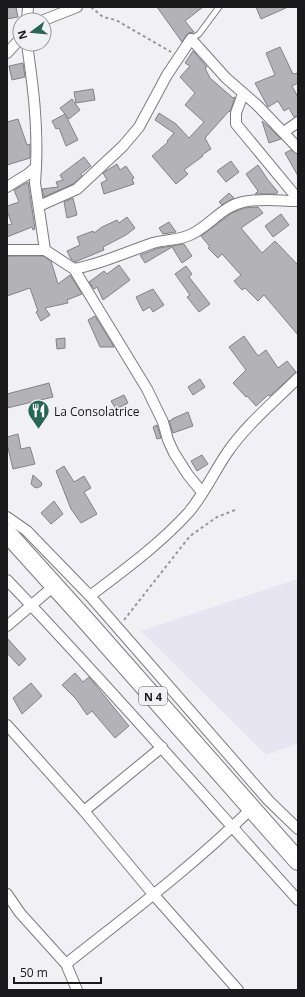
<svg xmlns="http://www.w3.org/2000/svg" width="305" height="997" font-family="'Open Sans',sans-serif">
<rect width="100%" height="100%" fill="#f1f0f5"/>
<polygon fill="#e8e5f2" points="298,579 298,744 266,755 141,631"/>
<g fill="#b3b2b7" stroke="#838287">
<polygon points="16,7 18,17 7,19 7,8"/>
<polygon points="157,7 203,7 185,21 194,32 188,33 182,42"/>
<polygon points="256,7 288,7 261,19"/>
<polygon points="280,47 293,74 298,73 298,83 292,86 298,97 298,116 294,117 289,108 284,111 278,101 268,107 255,83 275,75 266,53"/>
<polygon points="193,51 207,67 205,68 210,78 233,98 235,97 230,112 229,111 205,138 211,149 202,155 203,156 184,170 188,174 176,184 152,156 168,142 167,141 174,133 155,120 159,113 176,124 189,138 204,122 185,105 195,93 180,77 190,66 185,63"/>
<polygon points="23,63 25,77 12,80 9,66"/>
<polygon points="93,89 95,100 76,103 74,92"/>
<polygon points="72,99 80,110 69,119 60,108"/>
<polygon points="65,114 78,140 66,146 59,128 56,129 52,121"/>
<polygon points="18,119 27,145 30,144 30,158 7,165 7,122"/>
<polygon points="262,121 270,128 281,139 269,143"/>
<polygon points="291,150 298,154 298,176 285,153"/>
<polygon points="84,157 91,166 81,174 82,176 73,184 44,197 42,189 58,187 56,182 63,180 60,175"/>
<polygon points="231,161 239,172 226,182 217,171"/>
<polygon points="117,164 120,170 126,166 134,178 132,179 134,184 104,194 101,183 107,180 103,173"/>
<polygon points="258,165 268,180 278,192 276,194 255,194 258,191 246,174"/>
<polygon points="28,182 35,229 33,230 32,227 7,237 7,225 12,224 7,211 7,206 19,202 14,190"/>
<polygon points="229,193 234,198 222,205 219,202"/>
<polygon points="73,198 77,215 67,218 64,202"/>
<polygon points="258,207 263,213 241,228 262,253 275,241 298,265 298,335 264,295 258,301 245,288 242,290 234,281 241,275 222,254 218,258 208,248 210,247 201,236 232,213 244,208"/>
<polygon points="281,214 289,225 273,237 265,226"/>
<polygon points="127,217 135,228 126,235 103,247 104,250 75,262 71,259 67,251 80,245 77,237 93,231 94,233 102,227 117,220 119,223"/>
<polygon points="169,222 176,232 163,234 159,228"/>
<polygon points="184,244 192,256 182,263 172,247 145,263 140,255 159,248"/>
<polygon points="9,256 43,256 51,261 58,284 70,275 82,294 67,300 68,303 45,308 50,315 41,321 36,312 38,311 30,288 7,296 7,257"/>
<polygon points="119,265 130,280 103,300 97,287 94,289 89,282 104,271 107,274"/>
<polygon points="186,266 192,274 189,277 210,304 199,312 187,297 190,295 175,274"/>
<polygon points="153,289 164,305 153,312 150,307 143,311 136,297"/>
<polygon points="95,316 114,347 100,347 88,320"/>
<polygon points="244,336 258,356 266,350 278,368 287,361 296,372 270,396 268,395 256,406 247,396 246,397 233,383 246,370 229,347"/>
<polygon points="65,338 65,348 57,349 56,339"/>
<polygon points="200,379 205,387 193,395 188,387"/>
<polygon points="49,383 53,397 7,408 7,394"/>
<polygon points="124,395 128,403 116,409 111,401"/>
<polygon points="188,412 193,426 173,433 169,421 172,420 172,419"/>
<polygon points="157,425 161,438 157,439 153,427"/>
<polygon points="18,434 21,449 30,447 35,464 13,469 7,444 7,437"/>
<polygon points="202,455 208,464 197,471 191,461"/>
<polygon points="64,466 74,482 84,476 91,488 84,492 97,514 81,523 71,509 56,471"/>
<polygon points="33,475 42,483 41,486 37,488 34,487 31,484"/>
<polygon points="54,501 63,514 51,524 41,513"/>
<polygon points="7,638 26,659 19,666 7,653"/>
<polygon points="75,673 83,682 89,677 129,726 115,738 92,711 87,715 76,699 62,685"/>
<polygon points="31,683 42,696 22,714 13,698"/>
</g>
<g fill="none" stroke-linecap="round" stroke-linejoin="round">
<defs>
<polyline id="lane" points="191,39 199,34 219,7"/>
<g id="street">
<polyline points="27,20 28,7"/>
<polyline points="44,20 77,7"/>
<polyline points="7,53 20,39"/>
<polyline points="243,94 236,113 236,124 298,199"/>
<polyline points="284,132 298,122"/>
<polyline points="36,167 35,183 45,250"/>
<path d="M7,187L28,174L36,167C38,124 33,86 27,44"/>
<polyline points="39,206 77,189 123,146 139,127 167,75 191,39 226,78 257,105 298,148"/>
<polyline points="7,250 45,250 74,269 147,389 163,422 168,440 174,453 188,475 202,492"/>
<path d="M74,269C102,264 126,252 153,243C166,239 179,241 192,234C210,225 223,206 243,202C261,198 280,201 298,201"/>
<polyline points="7,517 27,531 90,596 269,801 298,829"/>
<path d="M7,580C107,684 201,793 298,900"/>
<path d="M90,596C124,570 160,544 189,512C204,494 214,472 227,453C246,425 274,402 298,378"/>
<polyline points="7,626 54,586"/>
<polyline points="7,725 84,811 153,894 238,990"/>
<polyline points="84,811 162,747"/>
<polyline points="7,894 20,913 66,964 77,990"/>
<path d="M66,964C129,914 194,865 252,808"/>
</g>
<polyline id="highway" points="7,533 89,624 298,861"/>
</defs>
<use href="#lane" stroke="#7c7b7f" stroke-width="7"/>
<use href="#street" stroke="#7c7b7f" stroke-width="12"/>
<use href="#highway" stroke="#7c7b7f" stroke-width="20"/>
<g stroke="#97969a" stroke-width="2" stroke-dasharray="3 3" stroke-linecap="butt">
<polyline points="91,7 103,17 116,20 171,52"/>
<polyline points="124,620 190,536 217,517 235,510"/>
</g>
<use href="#lane" stroke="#fff" stroke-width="5"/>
<use href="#street" stroke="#fff" stroke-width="10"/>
<use href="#highway" stroke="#fff" stroke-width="18"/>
</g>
<defs>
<symbol id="restaurant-pin" viewBox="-11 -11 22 30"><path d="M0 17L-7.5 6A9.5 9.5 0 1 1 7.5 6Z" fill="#276652" stroke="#f1f0f5"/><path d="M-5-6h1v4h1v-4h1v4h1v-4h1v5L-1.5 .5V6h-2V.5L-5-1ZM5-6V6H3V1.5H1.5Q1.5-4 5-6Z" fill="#fff"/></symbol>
</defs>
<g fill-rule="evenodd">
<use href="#restaurant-pin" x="26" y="398" width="25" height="34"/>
</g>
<g text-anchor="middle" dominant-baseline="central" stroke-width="3" stroke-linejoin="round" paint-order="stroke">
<rect fill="#f1f0f5" stroke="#5a5a5c" stroke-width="1" x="139" y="687" width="28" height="18" rx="3"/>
<g font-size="11" font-weight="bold" fill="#19191b">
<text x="153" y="696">N 4</text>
</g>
<g font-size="12" fill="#19191b" stroke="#f1f0f5" text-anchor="start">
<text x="54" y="411">La Consolatrice</text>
</g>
</g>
<rect width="305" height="997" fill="none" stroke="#19191b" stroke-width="16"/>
<g transform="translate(32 32) rotate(254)"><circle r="19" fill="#f1f0f5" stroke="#9b9a9e"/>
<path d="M0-3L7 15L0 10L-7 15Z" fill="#276652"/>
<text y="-6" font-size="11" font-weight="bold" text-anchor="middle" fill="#19191b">N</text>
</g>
<path d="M14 977v6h87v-6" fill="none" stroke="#19191b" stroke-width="2"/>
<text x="20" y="977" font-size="12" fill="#19191b" stroke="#f1f0f5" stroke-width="3" paint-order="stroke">50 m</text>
</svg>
